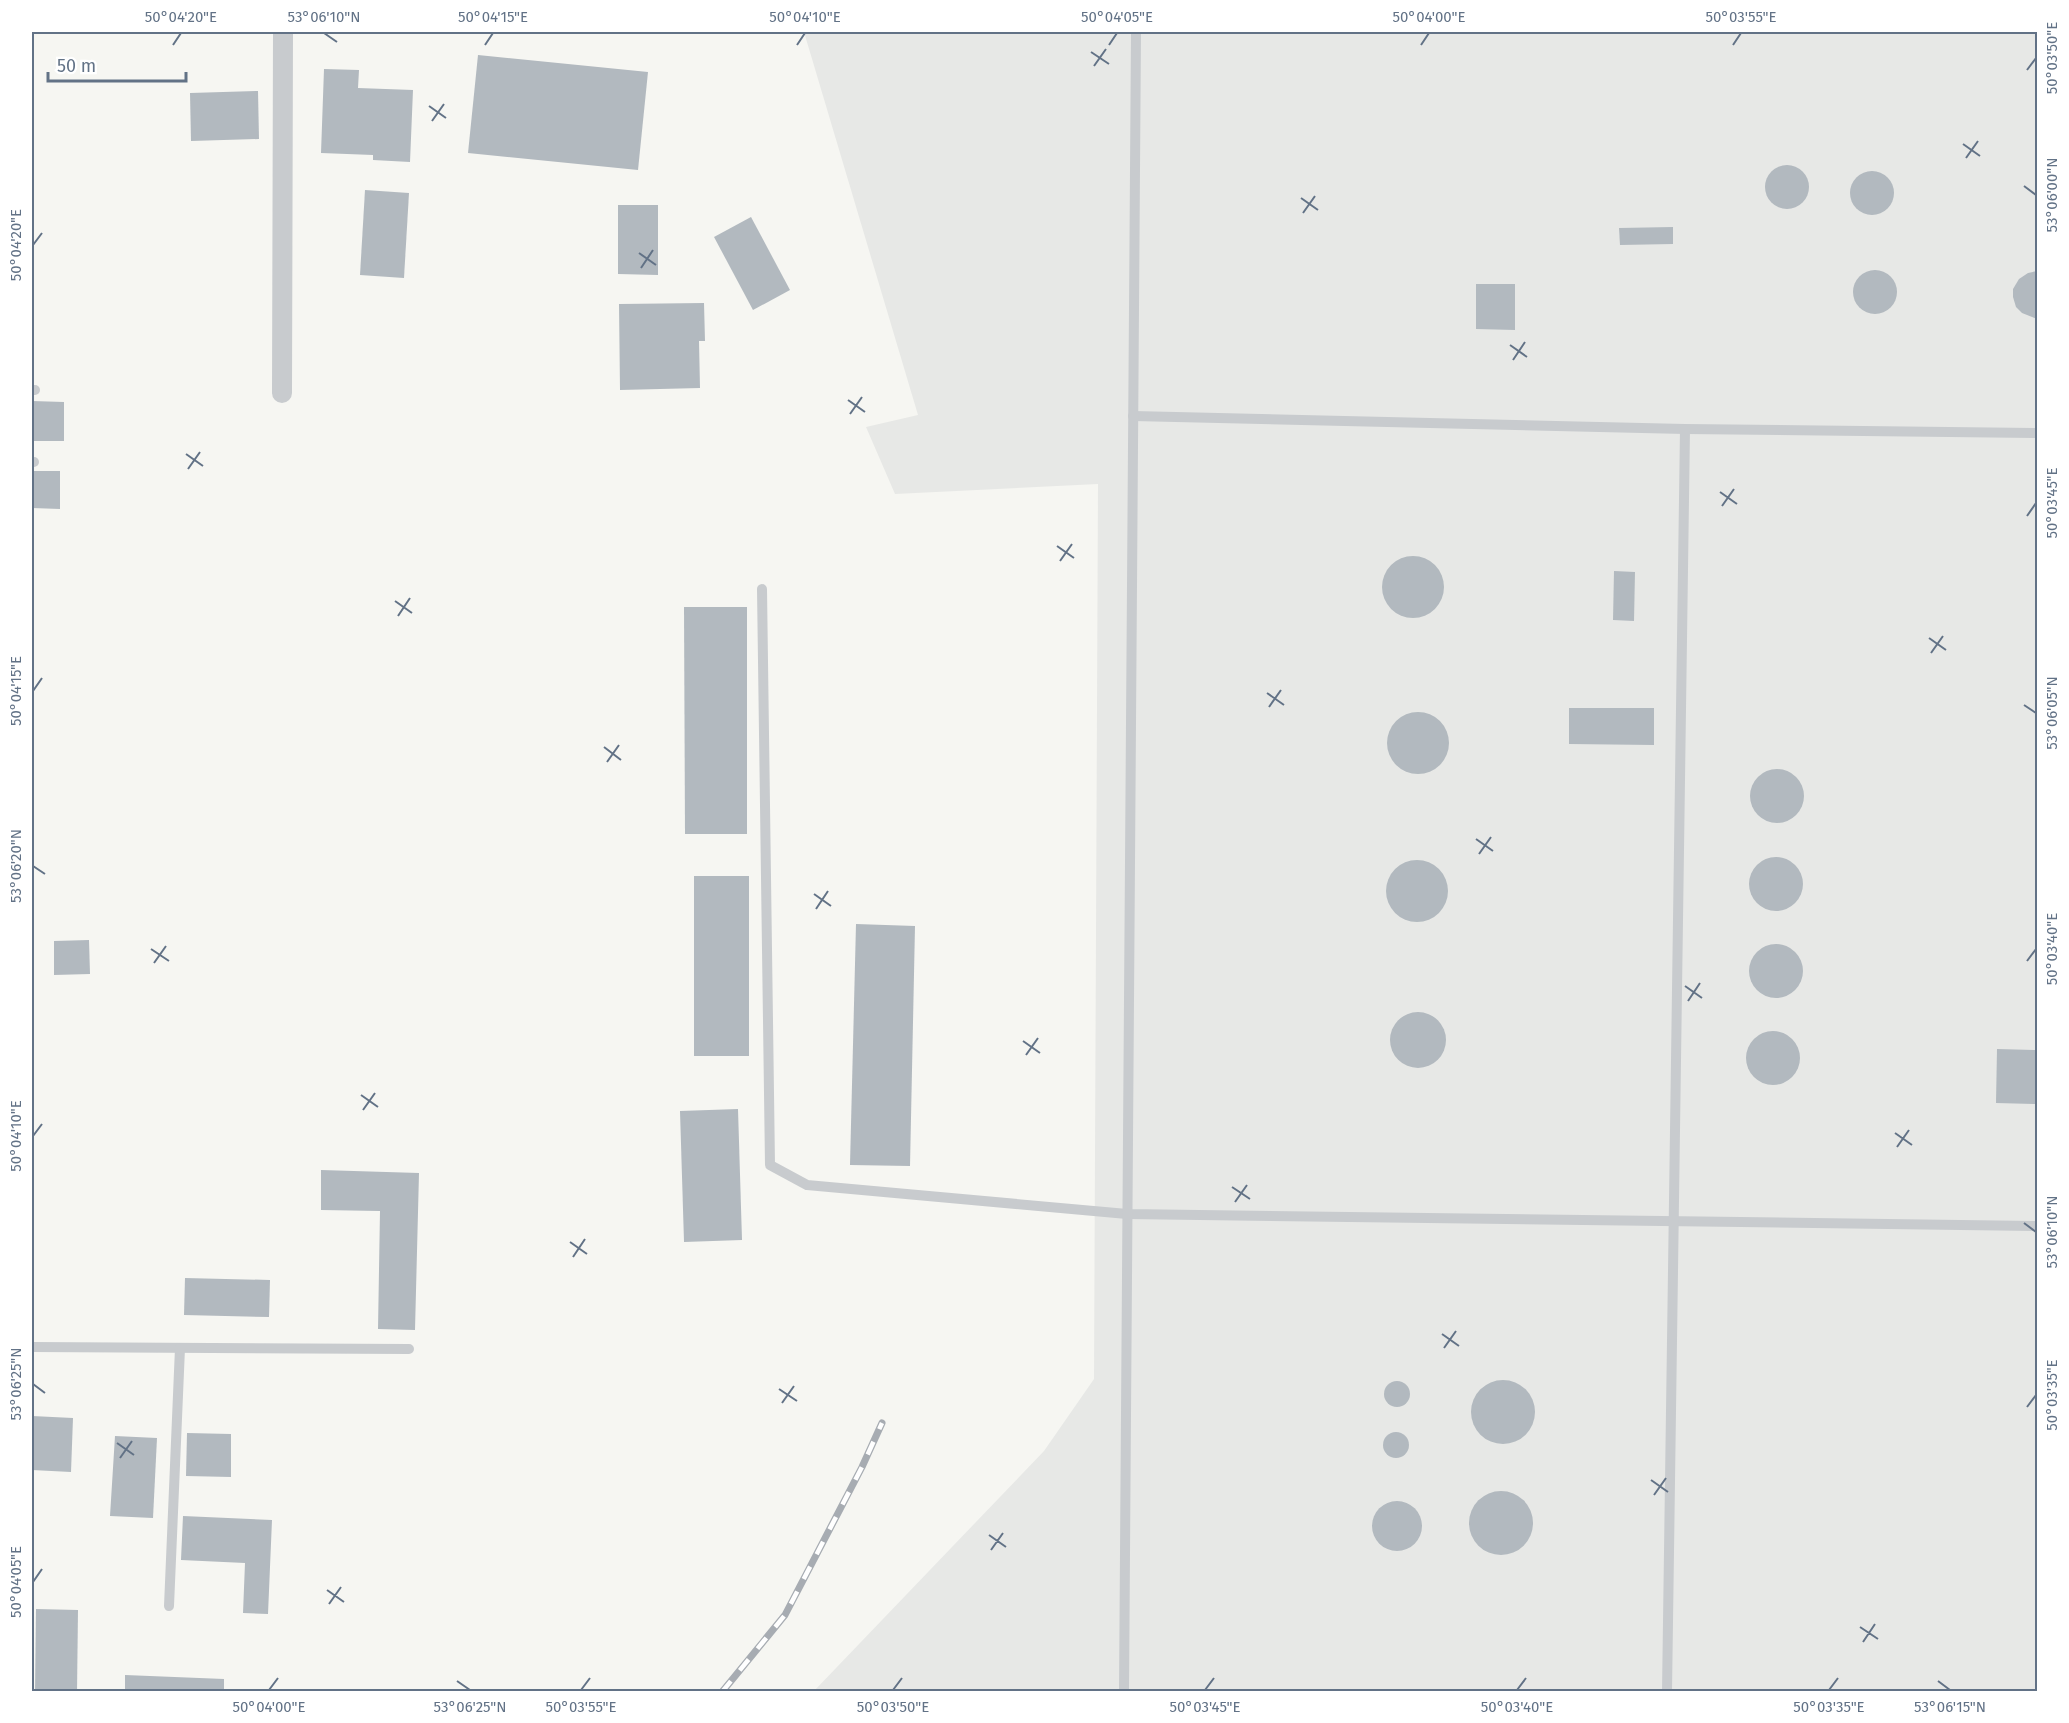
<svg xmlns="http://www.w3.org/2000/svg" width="2069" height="1723" font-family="'Fira Sans',sans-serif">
<rect width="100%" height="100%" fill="#f6f6f2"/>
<polygon fill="#e7e8e6" points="804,32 2037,32 2037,1691 814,1691 1044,1451 1094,1379 1098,484 895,494 866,427 918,415"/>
<g fill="#b2b9bf">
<polygon points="478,55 648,72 638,170 468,153"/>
<polygon points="324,69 359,70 358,88 413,90 410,162 373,160 373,155 321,153"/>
<polygon points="258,91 259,139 191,141 190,93"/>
<circle cx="1787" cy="187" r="22"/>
<circle cx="1872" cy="193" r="22"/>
<polygon points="365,190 409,193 404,278 360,275"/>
<polygon points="618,205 658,205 658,275 618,274"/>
<polygon points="751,217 790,290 753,310 714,237"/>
<polygon points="1673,227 1673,244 1620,245 1619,228"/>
<circle cx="1875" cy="292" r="22"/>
<polygon points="2037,271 2037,319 2022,313 2016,307 2013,297 2013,289 2019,279 2028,273"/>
<polygon points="1476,284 1515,284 1515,330 1476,329"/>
<polygon points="704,303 705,341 699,341 700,388 620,390 619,304"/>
<polygon points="32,401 64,402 64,441 32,441"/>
<polygon points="32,471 60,471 60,509 32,508"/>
<circle cx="1413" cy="587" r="31"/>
<polygon points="1614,571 1635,572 1634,621 1613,620"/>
<polygon points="684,607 747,607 747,834 685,834"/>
<polygon points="1569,708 1654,708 1654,745 1569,744"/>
<circle cx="1418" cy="743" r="31"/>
<circle cx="1777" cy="796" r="27"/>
<circle cx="1776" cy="884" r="27"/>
<circle cx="1417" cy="891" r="31"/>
<rect x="694" y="876" width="55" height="180"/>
<polygon points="856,924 915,926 910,1166 850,1165"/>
<polygon points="89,940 90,974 54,975 54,941"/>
<circle cx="1776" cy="971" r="27"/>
<circle cx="1418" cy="1040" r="28"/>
<circle cx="1773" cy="1058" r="27"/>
<polygon points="1997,1049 2037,1050 2037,1104 1996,1103"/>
<polygon points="738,1109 742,1240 684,1242 680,1111"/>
<polygon points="321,1170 419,1173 415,1330 378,1329 380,1211 321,1210"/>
<polygon points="185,1278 270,1280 269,1317 184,1315"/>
<circle cx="1503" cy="1412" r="32"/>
<circle cx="1397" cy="1394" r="13"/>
<polygon points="32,1416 73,1418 71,1472 32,1470"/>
<circle cx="1396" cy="1445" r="13"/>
<polygon points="187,1433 231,1434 231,1477 186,1476"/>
<polygon points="115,1436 157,1438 153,1518 110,1516"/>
<circle cx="1501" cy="1523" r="32"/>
<circle cx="1397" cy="1526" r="25"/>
<polygon points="183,1516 272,1520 268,1614 243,1613 245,1563 181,1560"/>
<polygon points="36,1609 78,1610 77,1692 35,1692"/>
<polygon points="125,1675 224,1679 224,1692 125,1692"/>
</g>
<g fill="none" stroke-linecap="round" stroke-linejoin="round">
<g stroke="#c8cbce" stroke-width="10">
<polyline points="32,390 35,390"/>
<polyline points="1133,416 1685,429 2038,433"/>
<polyline points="32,462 34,462"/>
<polyline points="762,589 770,1165 807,1185 1127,1214 2038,1226"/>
<polyline points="32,1347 409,1349"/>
<polyline points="169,1606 180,1348"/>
<polyline points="1124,1692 1136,32"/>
<polyline points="1667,1692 1685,429"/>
</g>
<polyline stroke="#c8cbce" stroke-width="20" points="282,393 283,32"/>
<defs>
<polyline id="rail" points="722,1692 785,1615 862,1467 882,1423"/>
</defs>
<use href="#rail" stroke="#a7acb2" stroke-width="7"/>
<use href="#rail" stroke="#fff" stroke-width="4.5" stroke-dasharray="14" stroke-linecap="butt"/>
</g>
<path fill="none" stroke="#627286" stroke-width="2" d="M324,33L337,42M173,45L181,33M485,45L493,33M797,45L805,33M1109,45L1117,33M1421,45L1429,33M1733,45L1741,33M1091,52L1109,64M1094,66L1106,49M2027,70L2036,58M429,106L446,118M432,121L444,104M1963,144L1980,156M1966,158L1978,141M2024,186L2036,195M1301,198L1318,210M1303,213L1315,196M33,245L42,233M639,253L656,265M641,268L653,250M1510,345L1527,357M1513,360L1525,342M848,400L865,412M850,414L862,397M186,454L203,466M188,469L200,452M1720,492L1737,504M1722,506L1734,489M2027,516L2036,503M1057,546L1074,558M1060,561L1072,544M395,601L412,613M398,616L410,598M1929,638L1946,650M1931,653L1943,636M33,691L42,678M1267,693L1284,705M2024,705L2036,713M1269,707L1281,690M604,747L621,760M607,762L619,745M1476,839L1493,851M1479,854L1491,837M33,866L45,874M814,894L831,906M816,909L828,891M151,949L169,961M2027,961L2036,949M154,963L166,946M1685,986L1702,998M1688,1001L1700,983M1023,1041L1040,1053M1026,1055L1038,1038M361,1095L378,1107M363,1110L375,1093M1895,1133L1912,1145M33,1136L42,1124M1897,1147L1909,1130M1232,1187L1250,1199M1235,1202L1247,1185M2024,1223L2036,1232M570,1242L587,1254M573,1257L585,1239M1442,1334L1459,1346M1444,1348L1456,1331M33,1384L45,1393M779,1389L797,1401M782,1403L794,1386M2027,1407L2036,1395M117,1443L134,1455M120,1458L132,1441M1651,1480L1668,1492M1654,1495L1666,1478M989,1535L1006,1547M991,1550L1003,1533M33,1582L42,1569M327,1590L344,1602M329,1604L341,1587M1860,1627L1878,1639M1863,1642L1875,1624M457,1681L470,1690M1938,1681L1950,1690M269,1690L278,1678M581,1690L590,1678M893,1690L902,1678M1205,1690L1214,1678M1517,1690L1526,1678M1829,1690L1838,1678"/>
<rect width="2069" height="1723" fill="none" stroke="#ffffff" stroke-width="66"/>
<path d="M48 72v9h138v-9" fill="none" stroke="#627286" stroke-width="3"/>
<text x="57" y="72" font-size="18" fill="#627286" stroke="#ffffff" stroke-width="4.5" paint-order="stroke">50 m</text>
<rect x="33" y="33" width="2003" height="1657" fill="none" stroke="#627286" stroke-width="2"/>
<g font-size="15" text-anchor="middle" fill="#627286">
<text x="181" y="22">50°04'20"E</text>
<text x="324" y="22">53°06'10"N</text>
<text x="493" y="22">50°04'15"E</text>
<text x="805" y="22">50°04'10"E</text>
<text x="1117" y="22">50°04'05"E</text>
<text x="1429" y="22">50°04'00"E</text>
<text x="1741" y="22">50°03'55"E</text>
<text transform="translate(2052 58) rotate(-90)" y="5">50°03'50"E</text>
<text transform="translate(2052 195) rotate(-90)" y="5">53°06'00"N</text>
<text transform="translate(16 245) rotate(-90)" y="5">50°04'20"E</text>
<text transform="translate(2052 503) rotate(-90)" y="5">50°03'45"E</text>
<text transform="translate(16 691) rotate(-90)" y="5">50°04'15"E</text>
<text transform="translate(2052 713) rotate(-90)" y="5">53°06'05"N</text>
<text transform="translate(16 866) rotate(-90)" y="5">53°06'20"N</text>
<text transform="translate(2052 949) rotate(-90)" y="5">50°03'40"E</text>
<text transform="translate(16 1136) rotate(-90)" y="5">50°04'10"E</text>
<text transform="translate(2052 1232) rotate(-90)" y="5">53°06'10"N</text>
<text transform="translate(16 1384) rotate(-90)" y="5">53°06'25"N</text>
<text transform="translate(2052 1395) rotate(-90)" y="5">50°03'35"E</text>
<text transform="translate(16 1582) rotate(-90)" y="5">50°04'05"E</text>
<text x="269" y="1712">50°04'00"E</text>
<text x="470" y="1712">53°06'25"N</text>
<text x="581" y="1712">50°03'55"E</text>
<text x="893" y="1712">50°03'50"E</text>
<text x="1205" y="1712">50°03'45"E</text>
<text x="1517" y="1712">50°03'40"E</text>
<text x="1829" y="1712">50°03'35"E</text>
<text x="1950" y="1712">53°06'15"N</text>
</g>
</svg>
